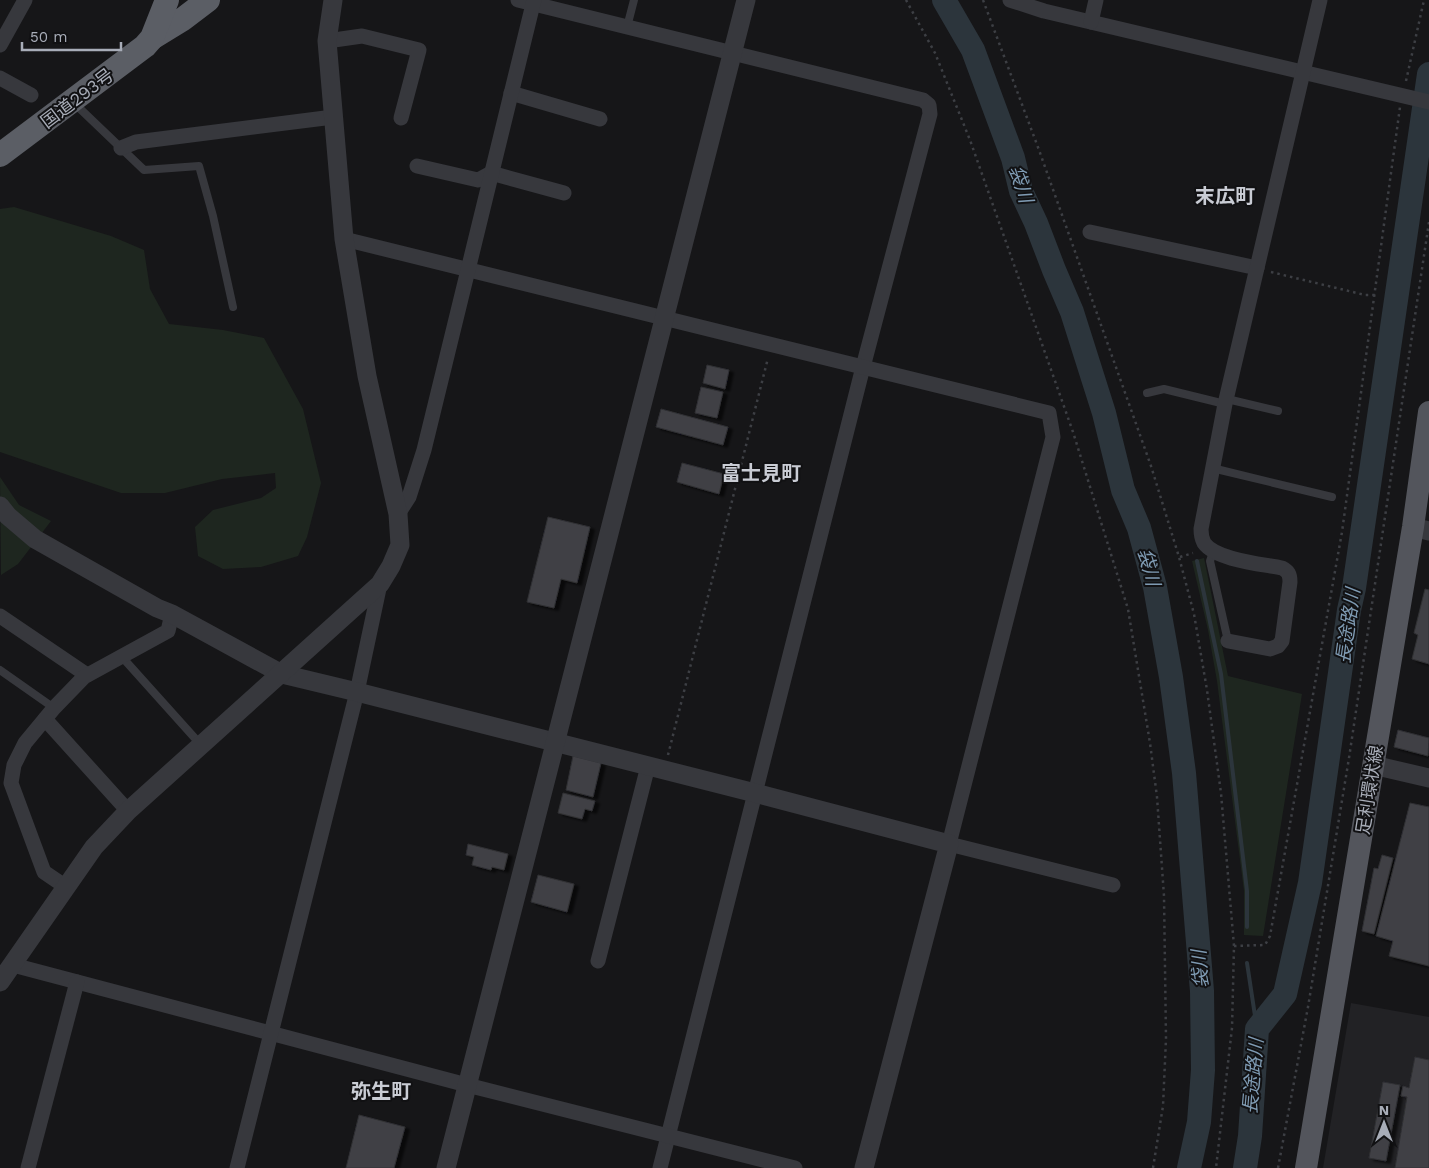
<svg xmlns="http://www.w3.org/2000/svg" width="1429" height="1168" font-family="'Work Sans','Noto Sans JP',sans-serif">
<defs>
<filter id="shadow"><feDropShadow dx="4.5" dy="2.5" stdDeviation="1" flood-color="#0009"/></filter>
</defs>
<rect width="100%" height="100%" fill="#161618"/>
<polygon fill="#222225" points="1351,1003 1429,1017 1429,1168 1323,1168"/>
<g fill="#1e261f">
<polygon points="14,207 111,236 144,250 150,289 169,324 223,330 264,338 303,409 321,483 307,537 298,556 261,567 223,569 198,556 195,527 213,510 261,498 276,488 275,473 222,479 165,493 121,493 0,452 0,209"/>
<polygon points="0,477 19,505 51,521 18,564 1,575"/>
<polygon points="1204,558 1228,676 1302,694 1263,936 1244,935 1244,891 1217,681 1208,630 1192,561"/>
</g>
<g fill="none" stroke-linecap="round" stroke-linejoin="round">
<g stroke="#2c353c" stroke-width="4">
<polyline points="1197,561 1221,674 1247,891 1247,927"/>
<polyline points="1247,963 1257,1029"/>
</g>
<g stroke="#2c353c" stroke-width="24">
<polyline points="944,0 973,50 1013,158 1021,191 1036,223 1054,270 1072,312 1104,413 1123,490 1139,528 1155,587 1171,677 1184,773 1202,991 1203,1070 1199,1122 1189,1168"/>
<polyline points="1245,1168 1250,1136 1257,1029 1285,994 1310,883 1349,610 1354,588 1429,74"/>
</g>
</g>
<g fill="#404145" stroke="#303034" filter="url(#shadow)">
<polygon points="707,365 729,370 725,389 703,383"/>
<polygon points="701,387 723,392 717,418 695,413"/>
<polygon points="661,409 728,427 723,445 656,427"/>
<polygon points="682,463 724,474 719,494 677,482"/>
<polygon points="548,517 590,527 577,583 561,579 554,608 527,602"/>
<polygon points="1425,589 1429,590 1429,664 1412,659 1418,635 1414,633"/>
<polygon points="1398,730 1429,738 1428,756 1394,747"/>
<polygon points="573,756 601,763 593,797 566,790"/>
<polygon points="563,793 595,801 592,811 585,809 582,819 558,813"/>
<polygon points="1410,803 1429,807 1429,966 1389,956 1393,941 1376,936"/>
<polygon points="468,844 508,854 504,870 492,867 491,870 472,865 474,857 466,855"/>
<polygon points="1382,855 1393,858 1374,934 1362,931 1374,868 1378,869"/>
<polygon points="538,875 574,884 567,912 531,902"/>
<polygon points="1415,1057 1429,1060 1429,1168 1395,1168 1407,1097 1401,1096 1403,1086 1409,1088"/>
<polygon points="1383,1082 1400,1085 1386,1161 1369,1158"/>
<polygon points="359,1115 405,1127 394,1168 346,1168"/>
</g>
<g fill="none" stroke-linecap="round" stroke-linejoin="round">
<g stroke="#3d3f44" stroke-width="2.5" stroke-dasharray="2.5 4" stroke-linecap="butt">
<polyline points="906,0 935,53 970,140 1073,432 1128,609 1150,743 1157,797 1164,896 1166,1039 1163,1106 1153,1168"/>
<polyline points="983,0 1039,150 1151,466 1179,557 1194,614 1207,690 1221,793 1234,946 1232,1028 1216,1168"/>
<polyline points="1406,81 1424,0"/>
<polyline points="1271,272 1365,295 1375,295"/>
<polyline points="1180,557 1193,553"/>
<polyline points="668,755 768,358"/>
<polyline points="1234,946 1265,945 1270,936 1342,532 1400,107"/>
<polyline points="1278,1168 1308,1007 1349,758 1429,222"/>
</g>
<g stroke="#37383d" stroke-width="8">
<polyline points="627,27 634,0"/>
<polyline points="74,103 144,170 199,166 213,216 233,307"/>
<polyline points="1147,393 1164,389 1225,404"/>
<polyline points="1227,399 1278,411"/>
<polyline points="1212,468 1332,497"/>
<polyline points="1213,552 1210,561 1228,641"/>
<polyline points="122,657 201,745"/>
<polyline points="0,670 54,708"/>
</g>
<g stroke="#37383d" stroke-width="15">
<polyline points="518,0 923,100 929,105 930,114 863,367 660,1168"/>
<polyline points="1010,0 1044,11 1429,102"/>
<polyline points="1091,22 1096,0"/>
<polyline points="327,41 362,36 419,50 401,118"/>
<polyline points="0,45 25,0"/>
<polyline points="0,78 31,95"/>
<polyline points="511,93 600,119"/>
<polyline points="121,148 136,142 333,117"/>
<polyline points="417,166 478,180 491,173 564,193"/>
<polyline points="1090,232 1257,268"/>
<polyline points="344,239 1049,413 1053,437 949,844 1113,885"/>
<polyline points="398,514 409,497 424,450 534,0"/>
<polyline points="0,616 87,675"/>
<path d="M1228,641L1270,649L1278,646L1282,641L1290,582C1290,574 1288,571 1282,568C1262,564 1216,560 1204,543C1202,539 1201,534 1201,529L1225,404L1320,0"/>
<polyline points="45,719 128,811"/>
<polyline points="66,887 44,872 11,783 14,765 25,743 54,708 84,677 168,631 172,614"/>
<polyline points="598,961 648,766"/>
<polyline points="13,965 467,1085 795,1168"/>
<polyline points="28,1168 77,982"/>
<polyline points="237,1168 357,692 380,584"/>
</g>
<g stroke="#37383d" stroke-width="19">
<polyline points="0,506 8,516 35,539 157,608 172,614 282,674 357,692 755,793 949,844 864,1168"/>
<polyline points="1413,527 1429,531"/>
<polyline points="1373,765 1429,778"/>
<polyline points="0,982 94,847 128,811 380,584 391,566 400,545 398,514 367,376 344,239 327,41 333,0"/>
<polyline points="446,1168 746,0"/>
</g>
<polyline stroke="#53555c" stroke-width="22" points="1306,1168 1413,527 1429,412"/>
<g stroke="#5b5e65" stroke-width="24">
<polyline points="152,38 183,19 208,0"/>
<polyline points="0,155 145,46 152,38 167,0"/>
</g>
</g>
<g text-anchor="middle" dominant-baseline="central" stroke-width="4" stroke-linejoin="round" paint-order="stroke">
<g font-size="18" fill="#a8adb8" stroke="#111113">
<text transform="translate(77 98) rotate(-37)">国道293号</text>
<text transform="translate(1369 790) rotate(-81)">足利環状線</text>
</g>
<g font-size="19" font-style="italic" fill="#7f9bb3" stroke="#111113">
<text transform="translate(1021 184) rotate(72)">袋川</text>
<text transform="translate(1149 567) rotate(76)">袋川</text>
<text transform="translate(1348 626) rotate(-82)">長途路川</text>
<text transform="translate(1200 969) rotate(-94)">袋川</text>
<text transform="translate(1253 1076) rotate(-85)">長途路川</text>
</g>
<g font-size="20" font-weight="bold" fill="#c9ccd4" stroke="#111113">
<text x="1225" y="196">末広町</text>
<text x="761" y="473">富士見町</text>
<text x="381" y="1091">弥生町</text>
</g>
</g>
<g transform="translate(1384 1123)" stroke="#111113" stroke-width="4" paint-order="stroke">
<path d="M0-4L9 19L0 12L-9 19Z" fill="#a8adb8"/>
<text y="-8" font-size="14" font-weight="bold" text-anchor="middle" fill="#a8adb8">N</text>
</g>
<path d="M22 42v8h99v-8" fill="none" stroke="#a8adb8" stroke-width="2.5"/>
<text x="30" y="42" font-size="15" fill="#a8adb8" stroke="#111113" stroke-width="4" paint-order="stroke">50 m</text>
</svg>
